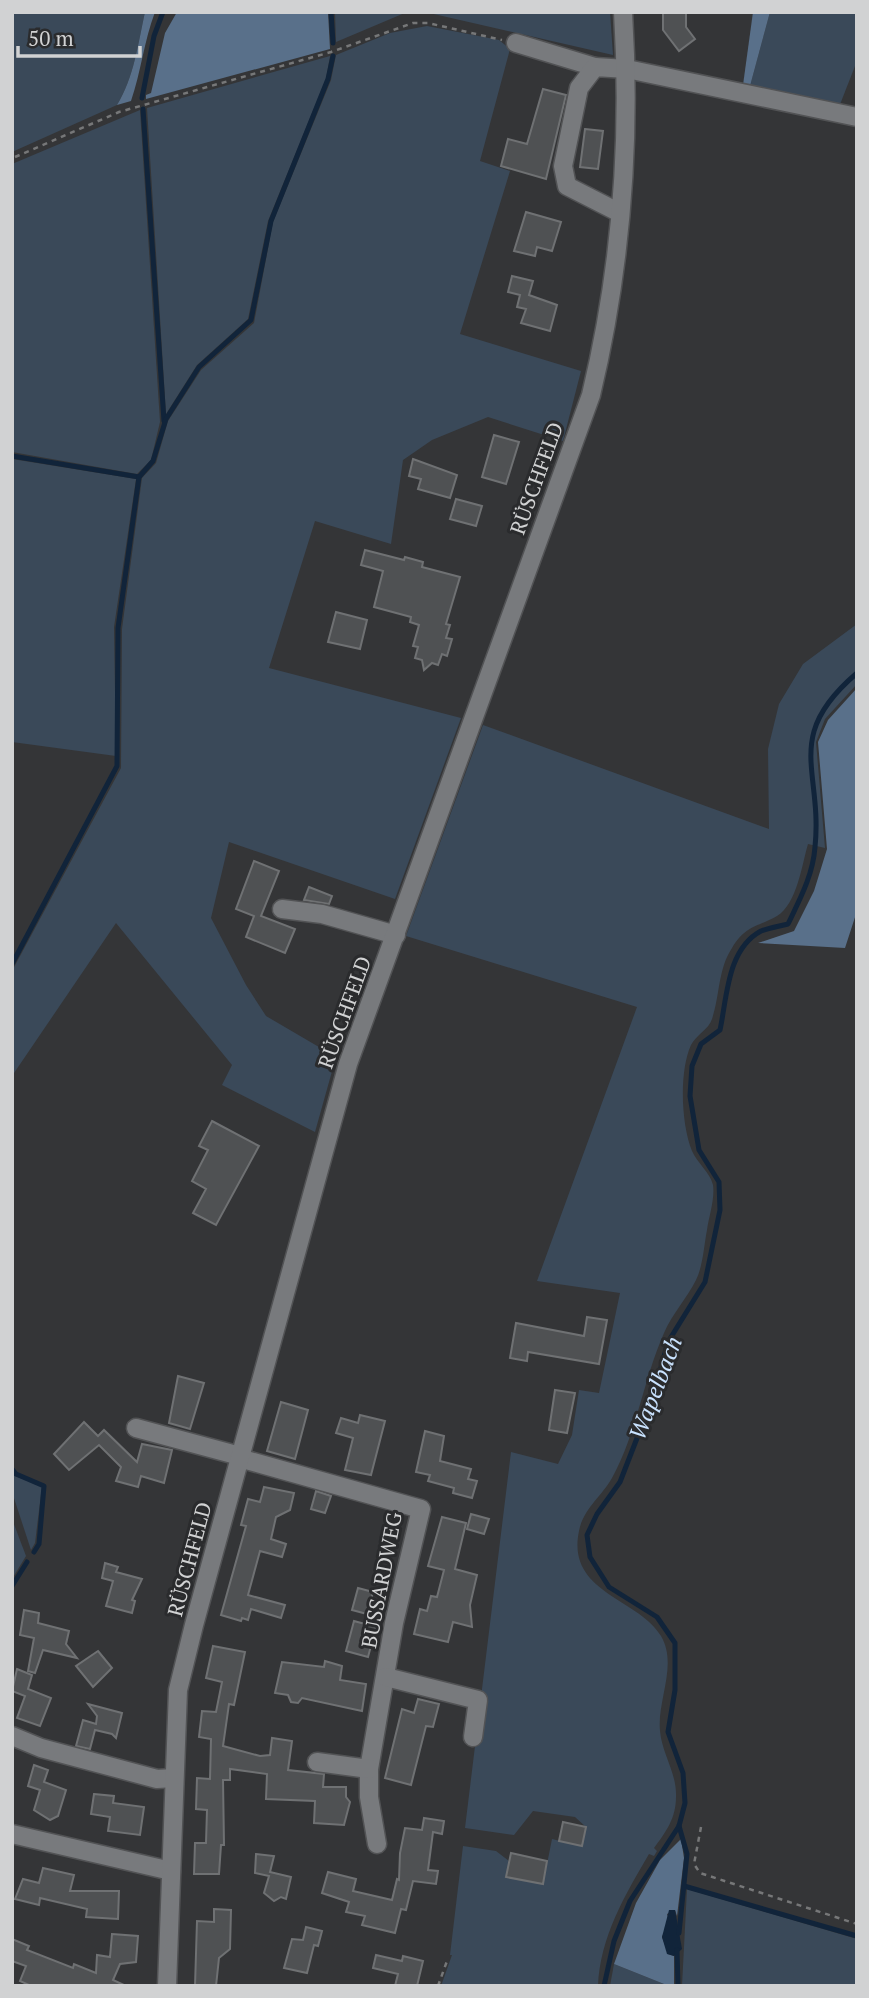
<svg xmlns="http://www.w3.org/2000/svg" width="869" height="1998" font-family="'PT Serif',serif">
<rect width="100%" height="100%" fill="#343537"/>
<g fill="#3a4959">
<path d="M12,12H145C138,44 134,77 117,105L12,152Z"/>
<polygon points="335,12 407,12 336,42"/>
<polygon points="425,12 610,12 613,55"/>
<polygon points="770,12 857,12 857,61 839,107 750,86"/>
<polygon points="427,26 499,40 510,49 480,161 510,171 460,334 581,371 563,441 488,417 432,440 403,460 391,544 315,521 269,668 461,718 395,899 229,842 211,918 246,985 266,1016 336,1057 315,1132 222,1085 232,1065 116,923 12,1076 12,971 121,768 122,629 142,478 156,463 168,421 201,370 254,323 273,222 331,80 336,55 390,33"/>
<polygon points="330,56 326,79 268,221 248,319 197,365 166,414 147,108"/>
<polygon points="140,110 160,422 151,460 137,474 12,452 12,164"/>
<polygon points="12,459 136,479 114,627 116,756 12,742"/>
<path d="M857,624V684L825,719L816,742L825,848L808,844C802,864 797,904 777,916C758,927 746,925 732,948C718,969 720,995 712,1019C709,1029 696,1035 691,1045C679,1071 681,1124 692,1151C697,1163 710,1172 713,1185C715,1199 709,1216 707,1230C704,1245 703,1266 696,1280C687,1298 672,1314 664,1333C643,1380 637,1433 612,1478C602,1496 583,1509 579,1531C566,1593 638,1598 661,1636C678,1665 657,1700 660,1731C662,1754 677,1773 676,1797C676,1818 666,1832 654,1848L657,1851L654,1856L649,1854C625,1895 600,1937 598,1986H441L452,1955H450L463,1846L496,1851L509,1861L506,1877L543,1884L552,1839L581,1846L586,1827L575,1817L533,1811L514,1835L465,1828L511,1452L558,1464L572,1435L579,1390L599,1393L620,1293L537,1281L637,1007L406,936L483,725L769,829L768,749L779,704L803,664Z"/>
<polygon points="12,1475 42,1486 35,1543 31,1550 12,1492"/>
<polygon points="12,1519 26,1556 12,1579"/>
<polygon points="687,1889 857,1939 857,1986 682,1986"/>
<polygon points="614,1964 669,1986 610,1986"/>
</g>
<g fill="#59708a">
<path d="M145,12H155C144,41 141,72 131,101L117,105C134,77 138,44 145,12Z"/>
<polygon points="177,12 328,12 330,49 146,99 146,95 151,93 165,33"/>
<polygon points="753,12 770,12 750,86 743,85"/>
<polygon points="857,688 857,911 845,948 758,943 794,931 814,891 827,849 818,742 828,720"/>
<polygon points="681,1839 684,1858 677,1916 675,1910 667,1914 669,1920 662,1937 668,1954 674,1956 674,1986 669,1986 614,1964 636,1903 660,1860"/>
</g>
<polygon fill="#11243a" points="669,1910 675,1910 682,1949 674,1956 667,1954 662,1937"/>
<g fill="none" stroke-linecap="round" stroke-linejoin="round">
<g stroke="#11243a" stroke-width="5">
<polyline points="331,12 333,43"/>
<polyline points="142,98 154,36 163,12"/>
<polyline points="143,109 164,421"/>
<polyline points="12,456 139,477"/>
<polyline points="12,964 117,766 118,628 139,477 153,461 166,419 199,367 251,320 271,221 328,79 333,56"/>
<polyline points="12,1469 16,1474 44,1486 39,1544 34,1552"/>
<polyline points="12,1586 27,1562"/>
<polyline points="684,1886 857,1936"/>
<polyline points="679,1933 687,1854 679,1826"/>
<polyline points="677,1950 678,1986"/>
<path d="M604,1986L614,1941L630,1901L679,1826L685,1803L683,1773L668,1732L675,1690V1643L657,1617L609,1587L590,1557L587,1535L597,1514L620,1482L653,1397L668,1342L705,1282L720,1210L719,1182L699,1150L690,1096L692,1066L701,1044L720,1030C727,998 727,949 761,931C769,928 780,926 788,924C800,899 813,875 815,847C823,770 782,737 857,673"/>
</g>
</g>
<g fill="#4f5153" stroke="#6f7173" stroke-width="2">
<polygon points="663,12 686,12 686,27 695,39 679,51 663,30"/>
<polygon points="543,89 566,95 546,179 501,166 508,139 527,144"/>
<polygon points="585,129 603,131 598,169 580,167"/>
<polygon points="526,212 561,222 552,251 537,247 535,256 514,251"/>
<polygon points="512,276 533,281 529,295 557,305 550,331 521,323 526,309 517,307 520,295 508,292"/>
<polygon points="494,435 519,442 506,484 482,477"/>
<polygon points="413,459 457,475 450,498 418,489 421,479 409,476"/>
<polygon points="456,499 482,506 476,526 450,519"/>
<polygon points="365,550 404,560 405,557 423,562 422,567 460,577 446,624 450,625 446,638 452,639 447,656 442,654 438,665 432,663 424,670 422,660 415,658 418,647 413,646 419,625 410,622 411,617 374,607 383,571 361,565"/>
<polygon points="336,612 367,620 360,649 328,642"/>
<polygon points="254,861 279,871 261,916 295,929 285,953 246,937 254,916 236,909"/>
<polygon points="309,887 332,896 329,904 304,900"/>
<polygon points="212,1121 259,1146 216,1225 193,1213 206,1189 192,1181 208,1150 199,1146"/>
<polygon points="587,1317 607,1320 599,1364 528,1352 527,1361 510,1358 516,1323 584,1336"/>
<polygon points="178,1376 204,1383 190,1429 169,1423"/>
<polygon points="555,1390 575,1393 567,1433 549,1430"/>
<polygon points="281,1402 308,1410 295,1459 267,1451"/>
<polygon points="360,1415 385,1421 371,1475 345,1470 353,1438 336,1433 341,1418 358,1423"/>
<polygon points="84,1422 98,1436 104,1430 137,1462 142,1444 172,1450 164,1483 141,1476 138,1487 116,1481 121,1467 99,1445 69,1470 54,1454"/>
<polygon points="425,1431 444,1436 440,1461 471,1469 468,1479 477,1481 472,1498 453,1493 454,1488 428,1481 430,1475 416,1472"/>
<polygon points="264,1487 294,1493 290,1510 276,1517 271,1539 286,1544 282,1557 260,1551 248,1595 285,1605 281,1618 251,1609 248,1620 242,1618 241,1621 221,1615 246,1526 241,1525 248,1499 260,1502"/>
<polygon points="316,1491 331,1496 325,1513 311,1509"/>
<polygon points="471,1514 489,1519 484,1534 467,1529"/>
<polygon points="442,1517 466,1523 455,1569 477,1575 470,1605 472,1627 453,1622 448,1642 414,1634 420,1609 427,1611 431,1596 437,1597 444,1570 428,1566"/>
<polygon points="105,1563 118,1567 116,1572 142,1579 132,1600 135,1601 132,1613 106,1606 113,1581 102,1578"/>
<polygon points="358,1588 373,1592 367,1614 352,1610"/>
<polygon points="24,1610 39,1613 38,1623 69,1631 66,1644 77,1658 43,1650 35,1673 28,1671 34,1638 20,1635"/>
<polygon points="354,1621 376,1627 368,1657 346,1651"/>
<polygon points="213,1646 245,1652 234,1705 229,1704 223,1746 260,1756 270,1755 272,1738 292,1741 288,1770 324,1774 323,1787 346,1787 346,1797 350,1802 344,1825 314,1823 315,1801 266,1799 267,1774 230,1769 230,1780 223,1780 224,1845 221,1845 219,1874 194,1874 195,1843 206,1843 207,1810 196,1809 197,1778 210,1779 211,1739 199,1737 202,1711 216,1712 222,1682 206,1678"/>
<polygon points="98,1651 112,1668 93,1687 76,1666"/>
<polygon points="325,1661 342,1666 340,1680 366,1684 362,1711 302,1698 298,1703 291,1702 288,1695 275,1693 282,1662 324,1667"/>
<polygon points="17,1669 32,1675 28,1689 51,1698 40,1726 17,1718 25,1696 12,1691"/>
<polygon points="418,1699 439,1704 433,1727 426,1726 411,1785 385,1778 402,1709 414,1713"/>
<polygon points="88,1704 122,1713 116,1738 112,1734 95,1730 90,1749 76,1746 83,1720 96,1724 97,1716"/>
<polygon points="34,1765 48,1770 44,1782 66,1790 58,1816 50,1820 34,1810 40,1790 28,1786"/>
<polygon points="94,1794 114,1796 113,1803 144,1807 140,1835 108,1831 110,1817 91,1814"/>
<polygon points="424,1818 444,1821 442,1834 433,1832 428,1870 438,1871 436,1884 413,1881 406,1910 401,1909 395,1933 362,1925 365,1916 346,1912 349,1902 322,1893 328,1872 356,1879 353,1891 392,1900 397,1879 399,1880 400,1853 405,1828 422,1830"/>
<polygon points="563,1822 586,1827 582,1846 559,1841"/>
<polygon points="511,1853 547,1861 543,1884 506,1877"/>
<polygon points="256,1854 274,1856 270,1872 291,1877 286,1899 281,1897 274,1901 264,1893 269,1876 255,1873"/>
<polygon points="43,1868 74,1875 70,1891 119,1891 118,1919 86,1917 87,1909 40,1898 39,1905 15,1899 23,1879 39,1883"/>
<polygon points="214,1909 231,1910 230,1949 219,1958 216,1986 195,1986 197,1921 214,1922"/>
<polygon points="306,1927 322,1931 318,1946 314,1945 307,1973 284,1968 292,1939 303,1940"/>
<polygon points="112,1934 138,1936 136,1962 120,1964 113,1980 126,1986 31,1986 20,1981 26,1966 12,1961 12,1939 29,1946 27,1950 73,1968 74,1964 96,1973 97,1955 110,1957"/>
<polygon points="376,1955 402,1961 403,1956 423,1961 417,1986 395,1986 398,1974 373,1968"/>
</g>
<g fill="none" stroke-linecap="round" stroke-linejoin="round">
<defs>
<g id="minor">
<polyline points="516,43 595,67"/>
<polyline points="620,213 567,186 563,166 579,88 595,67 627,69 857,117"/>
<polyline points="282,909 322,914 396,935"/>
<polyline points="136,1428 240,1456"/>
<polyline points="239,1458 421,1509 394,1623 369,1769 369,1797 377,1844"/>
<polyline points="386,1677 478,1700 473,1737"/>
<polyline points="12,1736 41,1748 157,1779 174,1778"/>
<polyline points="317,1762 369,1769"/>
<polyline points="12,1834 171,1871"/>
<path d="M167,1986L178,1690L194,1625L348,1064L591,395C621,270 631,140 623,12"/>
</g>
</defs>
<use href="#minor" stroke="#525355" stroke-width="21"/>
<g stroke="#767778" stroke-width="2.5" stroke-dasharray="5 5" stroke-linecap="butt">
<polyline points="15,157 119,112 331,52 413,23 428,23 502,40"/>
<polyline points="701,1827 694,1864 700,1873 857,1924"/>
<polyline points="438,1986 447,1961"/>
</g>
<use href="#minor" stroke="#787a7d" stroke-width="18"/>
</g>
<g text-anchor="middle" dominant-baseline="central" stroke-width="6" stroke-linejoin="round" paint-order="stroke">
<g font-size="21" fill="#d1d2d3" stroke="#2a2b2d">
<text transform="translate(536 478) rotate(-70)">RÜSCHFELD</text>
<text transform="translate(344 1012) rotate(-70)">RÜSCHFELD</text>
<text transform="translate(189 1559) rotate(-75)">RÜSCHFELD</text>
<text transform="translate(381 1580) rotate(-79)">BUSSARDWEG</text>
</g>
<g font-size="23" font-style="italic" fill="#c9e2fe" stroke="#2a2b2d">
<text transform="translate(655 1388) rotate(-69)">Wapelbach</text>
</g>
</g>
<rect width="869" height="1998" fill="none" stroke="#d1d2d3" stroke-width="28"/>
<path d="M18 46v10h122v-10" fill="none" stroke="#d1d2d3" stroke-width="3.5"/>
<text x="28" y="46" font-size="21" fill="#d1d2d3" stroke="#2a2b2d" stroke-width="5" paint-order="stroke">50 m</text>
</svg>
